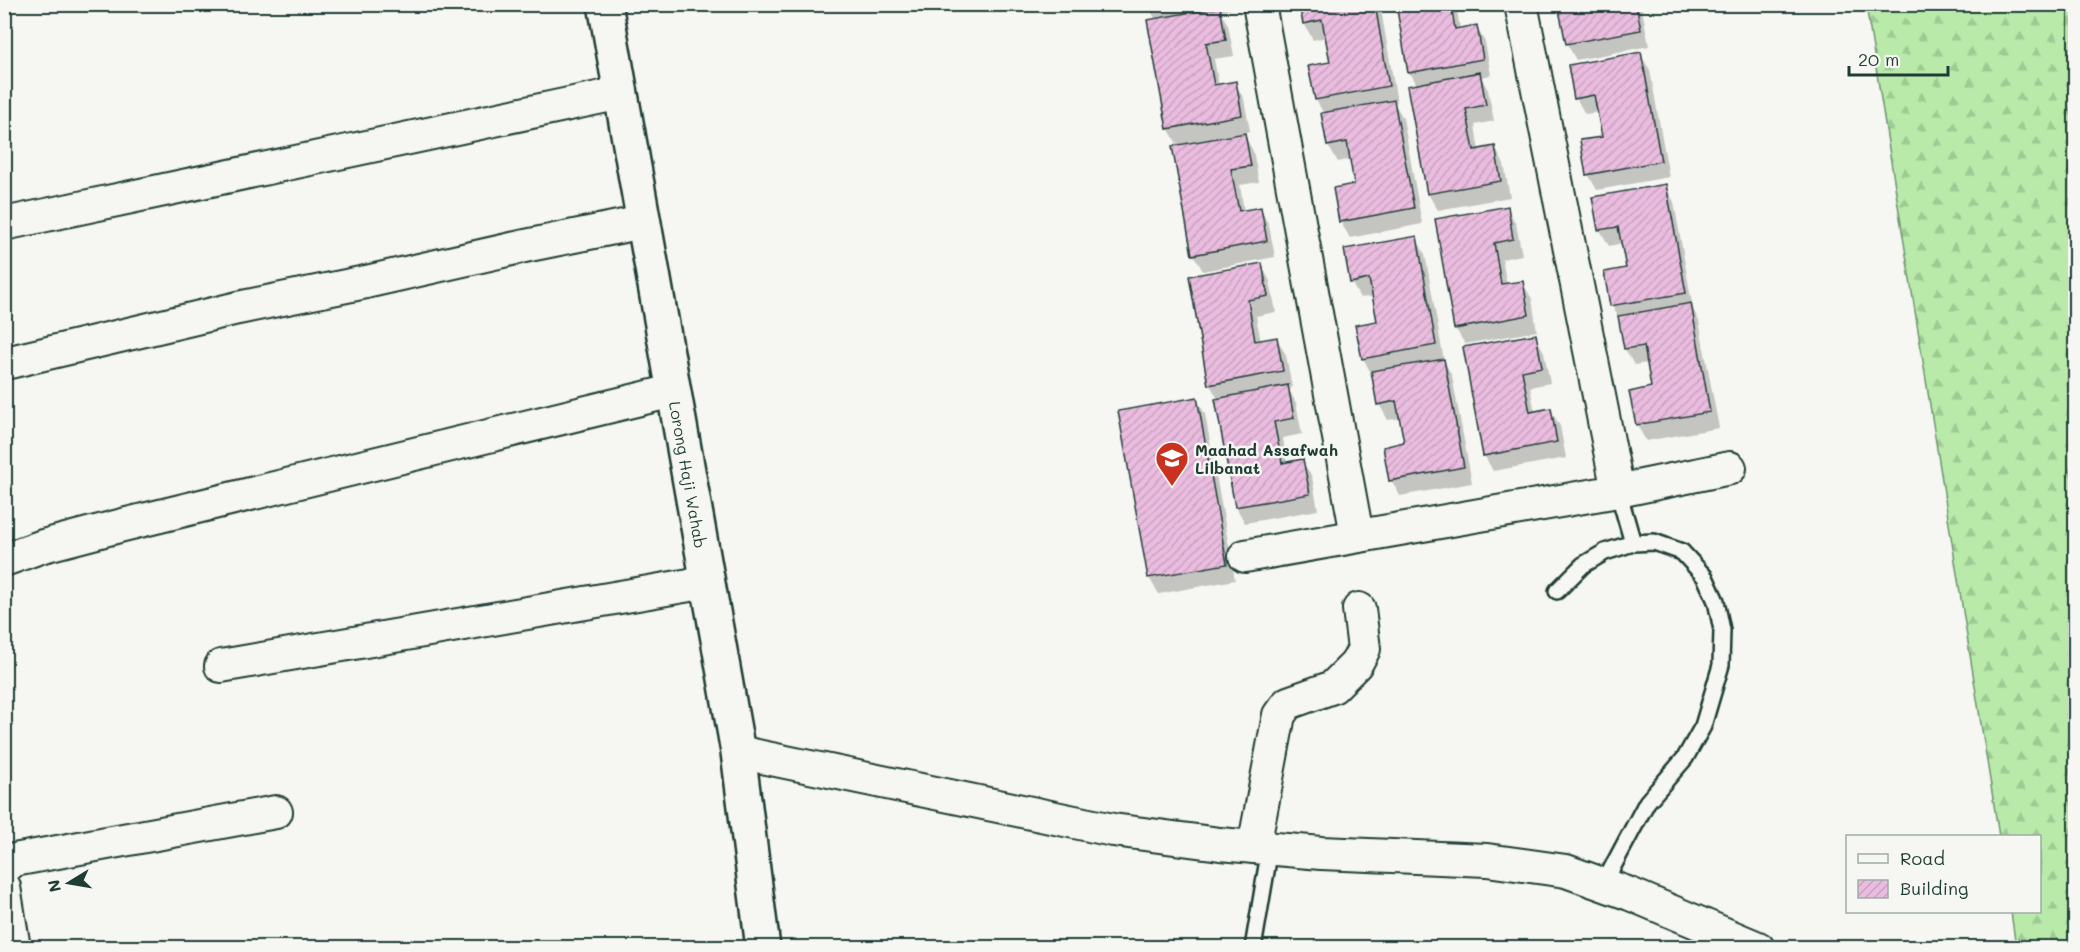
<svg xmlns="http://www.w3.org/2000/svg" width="2080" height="952" font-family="Mali,sans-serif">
<defs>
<pattern id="forest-firs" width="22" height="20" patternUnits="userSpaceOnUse" patternTransform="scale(1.5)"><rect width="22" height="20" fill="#b9eaaa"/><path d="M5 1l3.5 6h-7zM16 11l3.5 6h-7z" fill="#9fca93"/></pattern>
<pattern id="building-hatch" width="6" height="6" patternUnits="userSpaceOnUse" patternTransform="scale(1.5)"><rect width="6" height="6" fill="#eabcdf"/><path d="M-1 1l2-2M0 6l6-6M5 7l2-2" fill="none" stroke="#c8a2c0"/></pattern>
</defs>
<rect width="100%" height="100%" fill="#f6f6f2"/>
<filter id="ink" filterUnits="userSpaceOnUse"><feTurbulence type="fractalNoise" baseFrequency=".0167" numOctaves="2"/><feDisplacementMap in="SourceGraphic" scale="12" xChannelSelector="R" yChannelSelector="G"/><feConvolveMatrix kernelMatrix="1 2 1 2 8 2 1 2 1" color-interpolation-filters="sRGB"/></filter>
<g filter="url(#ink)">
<polygon fill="url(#forest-firs)" stroke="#6c946f" stroke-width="1.5" points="1866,5 2075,5 2075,947 2016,947 2011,912 2040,912 2040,836 1999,836"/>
<g fill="#0003">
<polygon points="1147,4 1229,4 1230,9 1220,11 1228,25 1234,56 1214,59 1219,86 1235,83 1244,99 1250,131 1243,133 1253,151 1259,182 1240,185 1244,212 1260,209 1269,225 1275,257 1203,271 1193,254 1179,147 1168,128 1156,20"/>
<polygon points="1301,4 1380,4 1397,102 1394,103 1403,118 1422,224 1350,238 1340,221 1356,185 1351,159 1338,162 1328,146 1324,114 1316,100 1332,63 1327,37 1313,40 1304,23"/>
<polygon points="1397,4 1456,4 1460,29 1476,26 1485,42 1491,75 1481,77 1488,90 1494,121 1475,125 1479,151 1495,148 1504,164 1510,197 1438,210 1428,194 1417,85 1410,72"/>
<polygon points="1582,4 1641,4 1649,46 1576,60 1567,44"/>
<polygon points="1640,54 1650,70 1669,177 1597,190 1588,174 1604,138 1599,112 1585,114 1576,98"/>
<polygon points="1665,186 1674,202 1693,309 1699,321 1719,428 1646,441 1637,425 1631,393 1653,388 1648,363 1634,365 1625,349 1620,320 1612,306 1627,269 1623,243 1609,246 1600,230 1594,198"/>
<polygon points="1507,208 1516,224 1522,255 1502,259 1507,285 1522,282 1532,299 1537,331 1465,344 1455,328"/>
<polygon points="1416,238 1425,254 1444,361 1452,376 1472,483 1400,496 1391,480 1406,444 1401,418 1388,420 1379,404 1372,375 1363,358 1379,322 1374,296 1360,298 1351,282"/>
<polygon points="1261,265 1270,281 1276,312 1256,316 1261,342 1277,339 1286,355 1292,387 1288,388 1296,403 1302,434 1283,438 1287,464 1302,461 1312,477 1318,510 1245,523 1236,507 1218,399 1210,385 1190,277"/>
<polygon points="1535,336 1544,352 1550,383 1530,387 1535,412 1550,409 1560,426 1566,458 1493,471 1484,455"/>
<polygon points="1196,398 1205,414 1235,580 1159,594 1149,578"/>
</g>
<g fill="url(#building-hatch)" stroke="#1f3d34" stroke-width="1.5">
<polygon points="1299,4 1375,4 1389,86 1315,100 1308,66 1330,62 1322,20 1303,24"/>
<polygon points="1396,4 1451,4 1455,29 1477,25 1483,59 1408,73"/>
<polygon points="1581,4 1636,4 1641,30 1566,44 1559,10"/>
<polygon points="1220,7 1226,40 1206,43 1214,85 1236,81 1242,115 1167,129 1147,20"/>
<polygon points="1641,52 1661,161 1586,175 1580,140 1602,137 1594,95 1574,99 1568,65"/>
<polygon points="1480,72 1486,105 1466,109 1474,150 1495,146 1501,181 1427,194 1407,86"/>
<polygon points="1394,100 1414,208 1339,222 1333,188 1354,184 1347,142 1327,146 1321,113"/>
<polygon points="1245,133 1251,166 1231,169 1239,211 1261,207 1267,241 1192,255 1172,146"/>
<polygon points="1666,184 1686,293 1610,306 1604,272 1626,268 1618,227 1598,230 1592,197"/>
<polygon points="1508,206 1513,239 1494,243 1501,284 1523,281 1529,315 1454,329 1435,219"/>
<polygon points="1417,236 1436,345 1362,359 1355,325 1377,321 1369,279 1350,283 1344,249"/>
<polygon points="1262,263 1268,296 1248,300 1255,341 1277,337 1283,371 1208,385 1189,276"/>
<polygon points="1691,303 1710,412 1636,425 1629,392 1651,387 1644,346 1624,349 1618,316"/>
<polygon points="1536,334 1542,367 1522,371 1530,412 1551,408 1557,442 1483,456 1463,347"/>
<polygon points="1444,359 1464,467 1389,481 1383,447 1404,442 1396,401 1377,405 1371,371"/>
<polygon points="1288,385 1294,418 1274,422 1282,463 1303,459 1310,494 1235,507 1215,399"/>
<polygon points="1197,397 1227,564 1148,578 1118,411"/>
</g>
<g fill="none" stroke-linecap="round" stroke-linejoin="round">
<defs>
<g id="lane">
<polyline points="1618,491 1633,543"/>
<polyline points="1557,591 1583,565 1605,552 1633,543 1654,542 1682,552 1705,577 1716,601 1722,630 1721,665 1703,726 1685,758 1647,802 1603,885"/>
<polyline points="1253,948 1270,848"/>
</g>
<g id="street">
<polyline points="1259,4 1357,535"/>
<polyline points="1521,4 1618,491"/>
<polyline points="4,224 621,93"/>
<polyline points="10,362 238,308 366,282 525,246 643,222"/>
<polyline points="1245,556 1618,491 1730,468"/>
<polyline points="4,560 43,546 123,525 673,391"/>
<polyline points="221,666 707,582"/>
<polyline points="738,752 1113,830 1220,844 1321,853 1487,860 1566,871 1630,894 1758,948"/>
<polyline points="1254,847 1279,715 1288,703 1333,687 1356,664 1364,649 1359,609"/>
<polyline points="4,868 14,860 276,812"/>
<polyline points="4,887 14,948"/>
</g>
<g id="secondary">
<path id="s1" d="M605,4L738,752L763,948"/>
</g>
</defs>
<use href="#lane" stroke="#1f3d34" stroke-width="20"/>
<use href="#street" stroke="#1f3d34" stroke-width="36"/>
<use href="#secondary" stroke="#1f3d34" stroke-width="38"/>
<use href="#lane" stroke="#f6f6f2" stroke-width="15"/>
<use href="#street" stroke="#f6f6f2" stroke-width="32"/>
<use href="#secondary" stroke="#f6f6f2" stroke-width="33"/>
</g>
</g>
<defs>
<symbol id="school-pin" viewBox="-11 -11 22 30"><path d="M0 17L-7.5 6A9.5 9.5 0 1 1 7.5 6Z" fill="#c8321e" stroke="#f6f6f2"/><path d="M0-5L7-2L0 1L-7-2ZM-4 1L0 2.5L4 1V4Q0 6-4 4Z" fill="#fff"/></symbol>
</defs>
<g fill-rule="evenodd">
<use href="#school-pin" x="1153" y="439" width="38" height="52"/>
</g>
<g text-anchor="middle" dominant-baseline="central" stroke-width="5" stroke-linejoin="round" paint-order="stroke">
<g font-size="16" font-weight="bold" fill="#1f3d34" stroke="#f6f6f2" text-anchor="start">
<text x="1195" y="449">Maahad Assafwah<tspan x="1195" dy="18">Lilbanat</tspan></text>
</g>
<g font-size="16" fill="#1f3d34" stroke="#f6f6f2">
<text stroke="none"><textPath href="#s1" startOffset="478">Lorong Haji Wahab</textPath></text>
</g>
</g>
<rect width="2080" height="952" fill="none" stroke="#f6f6f2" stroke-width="24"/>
<rect x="12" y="12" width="2056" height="928" fill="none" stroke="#1f3d34" stroke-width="2" filter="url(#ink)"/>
<rect x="1846" y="835" width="195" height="78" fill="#f6f6f2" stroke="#a0aca6" stroke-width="1.5"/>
<rect x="1858" y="854" width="30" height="9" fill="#f6f6f2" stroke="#a0aca6" stroke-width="1.5"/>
<text x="1900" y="865" font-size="18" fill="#1f3d34">Road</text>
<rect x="1858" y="880" width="30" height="18" fill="url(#building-hatch)" stroke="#a0aca6" stroke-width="1.5"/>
<text x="1900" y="895" font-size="18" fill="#1f3d34">Building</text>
<g transform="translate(69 883) rotate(259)" stroke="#f6f6f2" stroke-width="4.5" paint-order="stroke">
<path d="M0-4.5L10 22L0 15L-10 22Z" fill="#1f3d34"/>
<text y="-9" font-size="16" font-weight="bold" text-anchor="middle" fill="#1f3d34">N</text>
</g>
<path d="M1849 66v9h99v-9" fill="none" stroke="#1f3d34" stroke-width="3"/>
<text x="1858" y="66" font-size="18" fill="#1f3d34" stroke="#f6f6f2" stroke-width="4.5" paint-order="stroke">20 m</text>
</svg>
